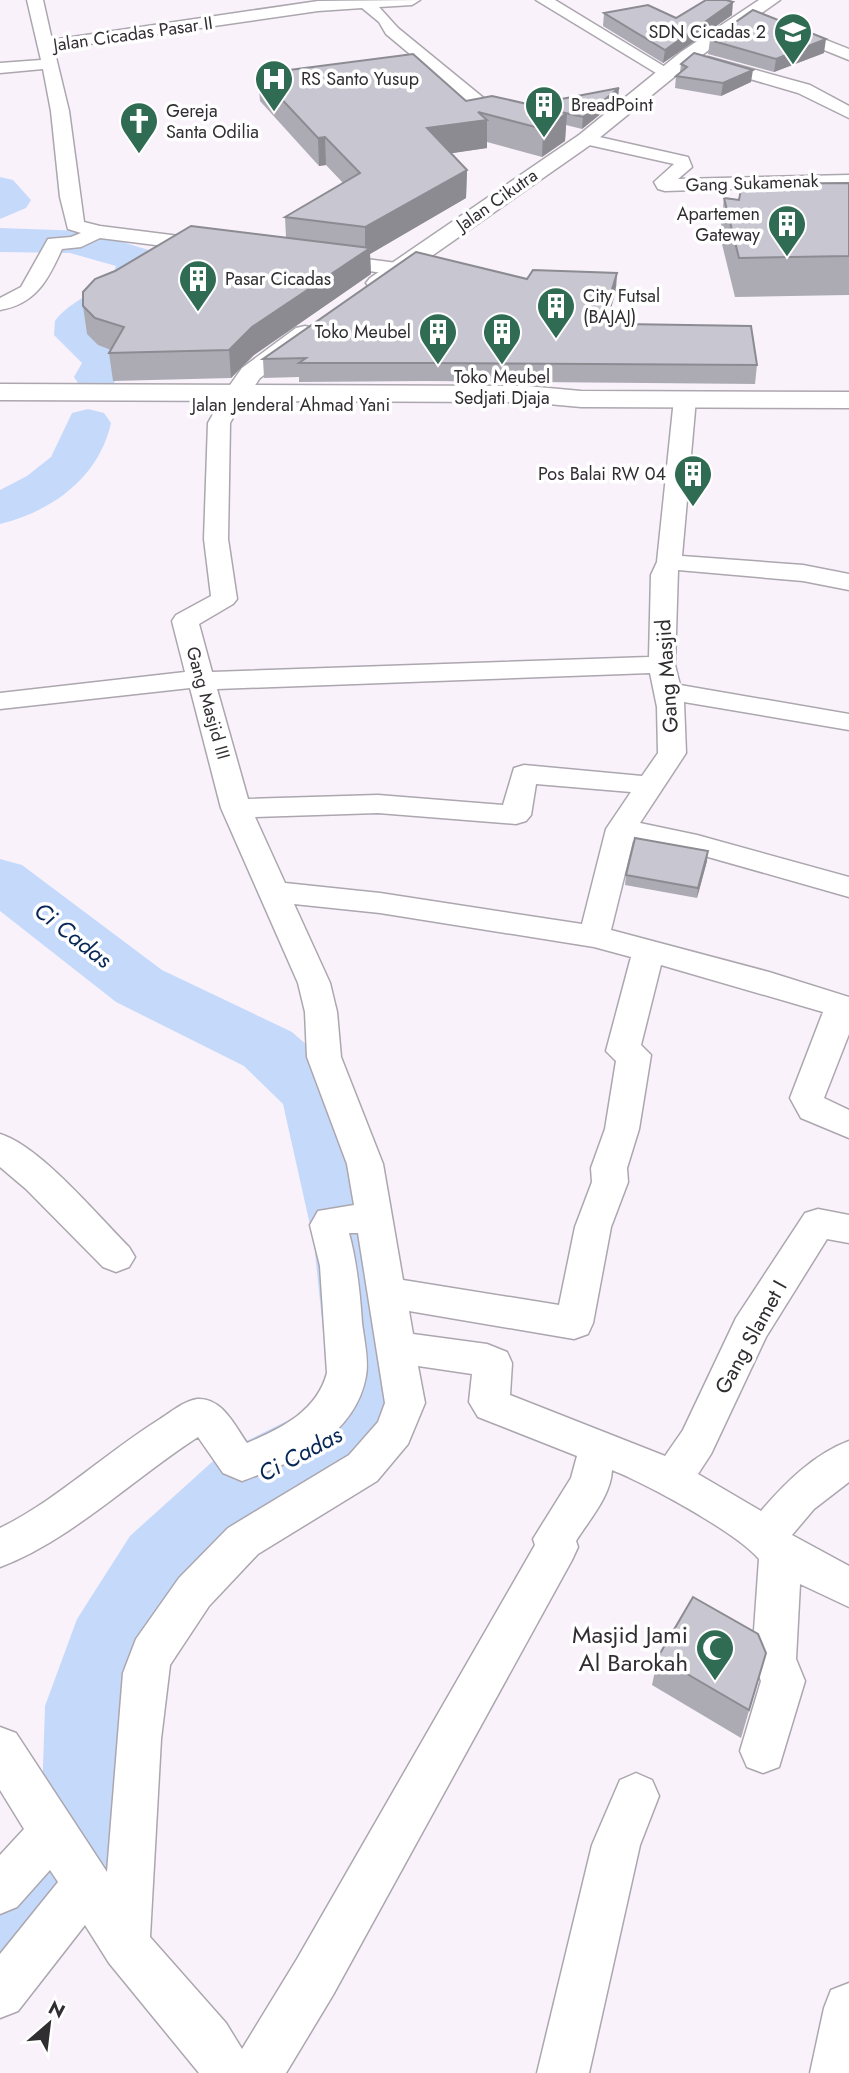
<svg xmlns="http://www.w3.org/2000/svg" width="849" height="2073" font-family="Jost,sans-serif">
<rect width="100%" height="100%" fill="#f9f2fb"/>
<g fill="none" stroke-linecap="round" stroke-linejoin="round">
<g fill="#c5dafb" fill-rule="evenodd">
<polygon points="0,177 13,180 31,200 26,208 0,219"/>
<path d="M0,228L86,231L152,251L158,260C150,293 122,305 97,324V331L128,360L112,386L96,390L80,386L74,377L82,363L54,335L55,321C69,300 111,287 116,266L70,253L0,252Z"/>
<path d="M88,409L104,413L111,423C99,477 53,511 0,524V490L27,476L51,457L72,413Z"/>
<polygon points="0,859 22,865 162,970 292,1032 341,1075 351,1093 390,1243 407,1369 396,1426 384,1451 282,1505 192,1592 150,1664 137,1706 138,1844 123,1878 36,1990 0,2005 0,1875 41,1826 45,1706 77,1619 130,1536 222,1453 319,1405 327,1369 314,1243 283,1104 244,1066 116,1002 0,911"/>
</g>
<defs>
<g id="street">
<path d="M27,0H43L52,40L318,1L420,0L412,5L379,7L398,28L502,113L522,122L513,127L490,121L386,34L379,22L362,8L318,11L54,49L69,111L84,222L100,226L211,240L221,246L211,252L100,238L81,247L62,249C48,280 36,304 0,310V298L21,287L48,239L71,237L81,233L68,229L60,197L51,111L43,69L0,73V63L41,60Z"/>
<polygon points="536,0 555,0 675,73 673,76 661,76"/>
<polygon points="783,23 849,49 849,60 777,31 775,28"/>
<polygon points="708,57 810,85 849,106 849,118 798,93 702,65 702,59"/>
<polygon points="586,134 688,157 692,167 678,179 849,175 849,185 665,191 658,189 654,182 674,164 580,143 577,139 580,135"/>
<polygon points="327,254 397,263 407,269 397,275 320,264 317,260 320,256"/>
<path d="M685,392L696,399L682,556L803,565L849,574V590L803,581L678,570L675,665L680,685L849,714V730L684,702L686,753L640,823L697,835L849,877V897L694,853L633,841L611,930L769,972L849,997V1034L824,1098L849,1110V1138L801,1118L790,1098L823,1012L661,965L641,1045L651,1055L639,1129L627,1168L628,1182L611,1227L593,1323L588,1334L574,1339L409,1311L413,1334L487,1344L507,1352L512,1363L510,1395L665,1456L683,1430L736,1318L805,1213L818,1209L849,1215V1243L827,1239L766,1337L711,1454L698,1474L761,1511C785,1483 814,1454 849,1441V1482L814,1509L792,1535L849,1566V1607L800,1584L796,1659L805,1681L779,1767L763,1773L747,1767L740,1751L761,1681L752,1659L759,1559C736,1532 647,1484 612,1470C611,1496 589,1520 576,1541L578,1547L572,1560L333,1995L286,2073H199L109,1963L85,1925L18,2011L0,2018V1954L58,1882L50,1870L17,1907L0,1914V1855L24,1829L0,1790V1727L16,1733L107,1872L123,1673L136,1639L179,1578L228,1528L349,1455L378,1422L385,1403L358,1233H349C357,1263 360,1292 362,1323C364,1339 369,1360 366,1376C355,1437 294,1462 242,1481L223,1473L198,1437C134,1478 70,1541 0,1567V1528C54,1502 107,1452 160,1419C171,1412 184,1401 197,1399C222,1397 235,1426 247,1443C282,1428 317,1411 327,1373L320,1266L310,1225L318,1211L354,1205L347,1164L307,1057L305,1012L298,983L221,808L190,688L0,709V693L185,672L172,621L176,615L211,596L204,539L208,423L221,400L229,398L240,405L230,423L228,539L237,599L233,604L199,624L212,672L649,657L651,575L657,562L674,399ZM650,673L657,707L658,753L642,776L524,765L514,768L503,805L378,795L248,799L217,689ZM536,784L631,792L606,829L582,924L380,893L285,883L255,817L378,813L516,824L526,821L531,815ZM294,904L380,913L594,947L631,957L606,1051L616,1061L605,1129L591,1168L592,1182L575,1227L559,1305L403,1280L383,1164L341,1057L337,1012L330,983ZM418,1366L472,1374L469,1402L478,1417L577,1456L571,1478L533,1539L535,1545L297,1959L242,2049L226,2023L150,1937L161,1739L170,1665L209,1606L258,1554L377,1481L408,1444L425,1403Z"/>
<path d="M0,1134C40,1146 98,1216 129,1247L135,1257L129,1267L116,1272L103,1267L26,1189L0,1167Z"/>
<polygon points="636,1773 652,1780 659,1796 640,1845 589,2073 537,2073 592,1845 620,1780"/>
<polygon points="849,1983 849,2073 810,2073 824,2008 831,1990"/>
</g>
<g id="secondary">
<polygon points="759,0 780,0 695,60 593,143 386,288 370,288 366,283 370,278 579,135 681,52"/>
<polygon points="305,326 314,328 317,333 314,338 260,378 238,410 220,410 216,405 242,368 296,328"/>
</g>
<polygon id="primary" points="0,384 526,386 581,391 849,392 849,408 581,407 526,402 0,400"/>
</defs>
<use href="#street" stroke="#aca6ae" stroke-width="3"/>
<use href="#secondary" stroke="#aca6ae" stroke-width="3"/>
<use href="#primary" stroke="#aca6ae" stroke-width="3"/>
<use href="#street" fill="#fff" fill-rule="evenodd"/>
<use href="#secondary" fill="#fff" fill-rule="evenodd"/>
<use href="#primary" fill="#fff" fill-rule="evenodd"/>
</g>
<g fill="#acabb4">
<polygon points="604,13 676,18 732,15 663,63 603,26"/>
<polygon points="710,40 824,53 774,72 708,54"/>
<polygon points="681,64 751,82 721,96 675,88 676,76 680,72"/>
<polygon points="258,74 466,101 530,105 618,100 582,129 566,125 565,141 542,157 487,142 487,148 451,153 467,170 466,198 370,254 371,274 254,355 231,378 113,381 109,353 111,350 98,345 87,334 83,306 286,237 285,217 343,183 326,165 319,166 260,101"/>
<polygon points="849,183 849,295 735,297 720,236 724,198 739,200"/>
<polygon points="527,279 616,291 610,312 625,324 757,365 755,384 426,381 299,382 299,377 264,378 263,359"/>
<polygon points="707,861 697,898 625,885 626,875"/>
<polygon points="766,1653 741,1738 652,1685 658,1657"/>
</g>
<g fill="#8c8b92">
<polygon points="733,2 732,15 663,63 665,50"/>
<polygon points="826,39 824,53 774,72 776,59"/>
<polygon points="753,70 751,82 721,96 723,83"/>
<polygon points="619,88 618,100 582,129 583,117"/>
<polygon points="567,113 565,141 542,157 543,129"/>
<polygon points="487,120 487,148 427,157 427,128"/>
<polygon points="325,137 326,165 319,166 318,138"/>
<polygon points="467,170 466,198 370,254 371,274 254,355 231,378 229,350 252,327 365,251 365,227"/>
<polygon points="617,273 616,291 604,330 605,312"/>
<polygon points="708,851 707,861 697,898 698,888"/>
</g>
<g fill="#c8c7d1" stroke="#8c8b92" stroke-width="2">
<polygon points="706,0 726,0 733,2 665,50 604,13 648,5 676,18"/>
<polygon points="753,10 826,39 776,59 710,40"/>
<polygon points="694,53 753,70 723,83 676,76 687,67 681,64"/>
<polygon points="413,54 466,101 492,96 567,113 543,129 478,112 487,120 427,128 467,170 365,227 285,217 360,173 325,137 318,138 258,74"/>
<polygon points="619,88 583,117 530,105"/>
<polygon points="849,183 849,256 739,258 724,198 739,200 742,184"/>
<polygon points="191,226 370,248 252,327 229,350 109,353 124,327 95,318 83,306 83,292 95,279 115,271"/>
<polygon points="416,252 527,279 533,270 617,273 605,312 626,313 623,324 751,326 757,365 426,363 299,363 306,358 263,359"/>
<polygon points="635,838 708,851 698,888 626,875"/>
<polygon points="693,1597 758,1634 766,1653 749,1710 658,1657"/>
</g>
<defs>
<symbol id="school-pin" viewBox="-11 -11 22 30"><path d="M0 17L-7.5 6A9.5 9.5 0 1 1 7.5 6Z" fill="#306b54" stroke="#fff"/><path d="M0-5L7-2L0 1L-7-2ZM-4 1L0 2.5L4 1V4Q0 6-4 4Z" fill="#fff"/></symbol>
<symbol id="hospital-pin" viewBox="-11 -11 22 30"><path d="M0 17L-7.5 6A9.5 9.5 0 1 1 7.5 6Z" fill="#306b54" stroke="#fff"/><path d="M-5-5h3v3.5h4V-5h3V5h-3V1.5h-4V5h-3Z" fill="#fff"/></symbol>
<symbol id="building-pin" viewBox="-11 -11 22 30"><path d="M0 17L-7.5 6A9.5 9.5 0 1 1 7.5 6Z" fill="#306b54" stroke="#fff"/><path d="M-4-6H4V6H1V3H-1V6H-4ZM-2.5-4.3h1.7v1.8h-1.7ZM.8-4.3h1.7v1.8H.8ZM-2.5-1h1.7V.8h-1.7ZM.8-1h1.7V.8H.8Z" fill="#fff"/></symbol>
<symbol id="church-pin" viewBox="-11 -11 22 30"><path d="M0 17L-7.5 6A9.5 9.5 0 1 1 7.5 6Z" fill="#306b54" stroke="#fff"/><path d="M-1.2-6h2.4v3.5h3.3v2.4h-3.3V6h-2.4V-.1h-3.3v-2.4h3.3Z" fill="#fff"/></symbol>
<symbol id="mosque-pin" viewBox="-11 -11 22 30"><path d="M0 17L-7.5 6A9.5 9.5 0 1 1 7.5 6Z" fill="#306b54" stroke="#fff"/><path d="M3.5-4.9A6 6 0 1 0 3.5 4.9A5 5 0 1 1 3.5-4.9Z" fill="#fff"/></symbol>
</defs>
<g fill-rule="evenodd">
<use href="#school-pin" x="771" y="10" width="44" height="60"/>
<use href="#hospital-pin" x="252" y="57" width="44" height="60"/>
<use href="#building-pin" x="522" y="83" width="44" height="60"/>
<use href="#church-pin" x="117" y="99" width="44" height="60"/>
<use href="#building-pin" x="765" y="202" width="44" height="60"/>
<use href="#building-pin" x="176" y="257" width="44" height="60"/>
<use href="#building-pin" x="534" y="284" width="44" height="60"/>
<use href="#building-pin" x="416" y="310" width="44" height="60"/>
<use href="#building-pin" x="480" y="310" width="44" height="60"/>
<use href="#building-pin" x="671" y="452" width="44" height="60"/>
<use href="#mosque-pin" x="693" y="1626" width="44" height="60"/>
</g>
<g text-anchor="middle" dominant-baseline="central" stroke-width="7" stroke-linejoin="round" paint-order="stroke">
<g font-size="18" fill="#312e31" stroke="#fff" text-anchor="start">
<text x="766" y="32" text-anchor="end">SDN Cicadas 2</text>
<text x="301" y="79">RS Santo Yusup</text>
<text x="571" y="105">BreadPoint</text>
<text x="166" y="111">Gereja<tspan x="166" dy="21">Santa Odilia</tspan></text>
<text x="760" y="214" text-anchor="end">Apartemen<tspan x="760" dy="21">Gateway</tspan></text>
<text x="225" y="279">Pasar Cicadas</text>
<text x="583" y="296">City Futsal<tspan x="583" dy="21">(BAJAJ)</tspan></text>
<text x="411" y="332" text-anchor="end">Toko Meubel</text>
<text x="502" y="377" text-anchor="middle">Toko Meubel<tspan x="502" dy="21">Sedjati Djaja</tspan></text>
<text x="666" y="474" text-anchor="end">Pos Balai RW 04</text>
</g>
<g font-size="18" fill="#312e31" stroke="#fff">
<text transform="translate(133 34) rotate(-8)">Jalan Cicadas Pasar II</text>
<text transform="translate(752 183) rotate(-2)">Gang Sukamenak</text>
<text transform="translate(497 200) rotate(-35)">Jalan Cikutra</text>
<text x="291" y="405">Jalan Jenderal Ahmad Yani</text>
<text transform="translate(208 703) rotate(74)">Gang Masjid III</text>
</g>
<g font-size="21" fill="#312e31" stroke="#fff">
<text transform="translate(667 676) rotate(-94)">Gang Masjid</text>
<text transform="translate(751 1337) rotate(-61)">Gang Slamet I</text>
</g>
<g font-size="23" font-style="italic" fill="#072756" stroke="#fff">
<text transform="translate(73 935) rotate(38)">Ci Cadas</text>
<text transform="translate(300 1454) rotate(-28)">Ci Cadas</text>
</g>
<g font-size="24" fill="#312e31" stroke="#fff" text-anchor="end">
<text x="688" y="1634">Masjid Jami<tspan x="688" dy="28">Al Barokah</tspan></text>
</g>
</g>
<g transform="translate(49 2024) rotate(28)" stroke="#ffffff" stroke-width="5" paint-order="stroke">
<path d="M0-5L12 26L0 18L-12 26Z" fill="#312e31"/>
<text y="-10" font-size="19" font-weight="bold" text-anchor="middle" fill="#312e31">N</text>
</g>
</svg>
